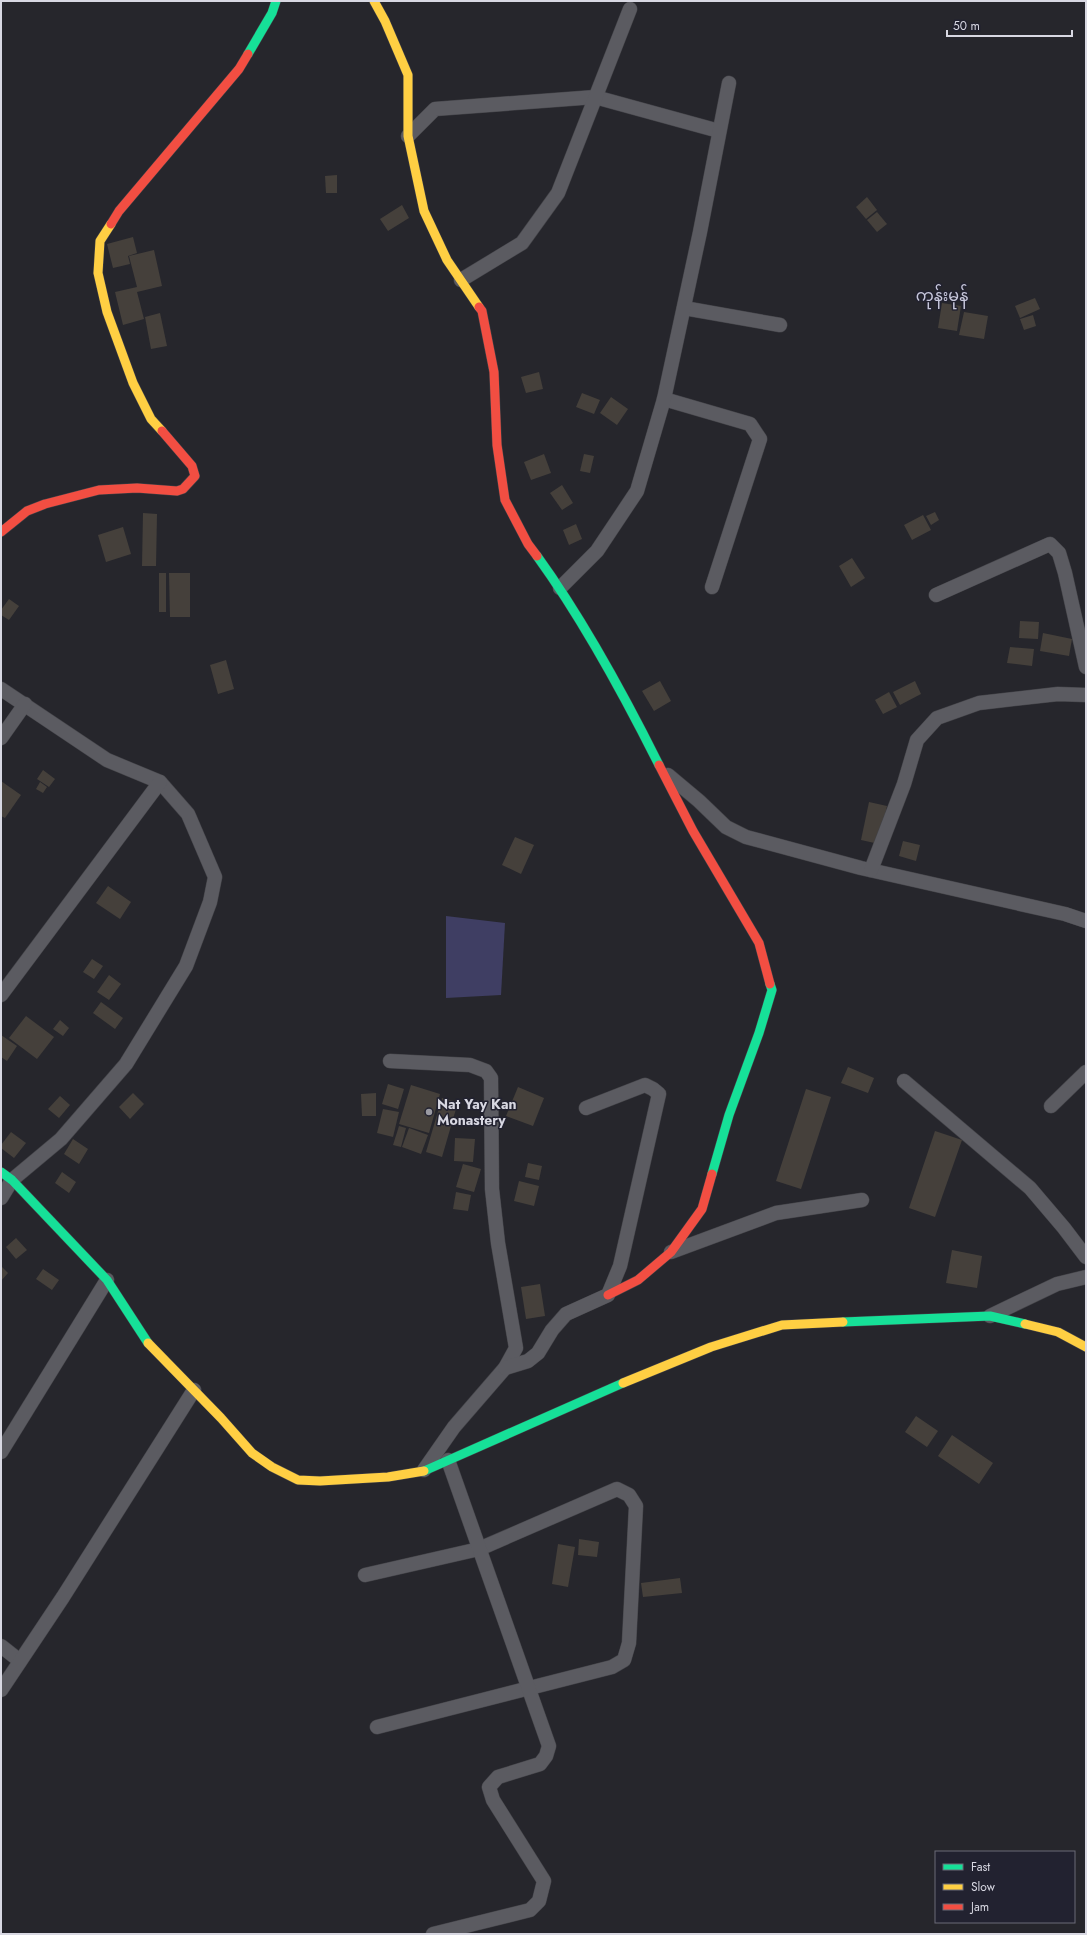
<svg xmlns="http://www.w3.org/2000/svg" width="1087" height="1935" font-family="Jost,'Noto Sans Myanmar',sans-serif">
<rect width="100%" height="100%" fill="#26262c"/>
<polygon fill="#3f3e63" points="446,916 505,923 501,995 446,998"/>
<g fill="#45403b">
<polygon points="337,175 337,193 326,193 325,176"/>
<polygon points="867,197 877,210 866,219 856,207"/>
<polygon points="402,205 409,218 388,231 380,219"/>
<polygon points="877,212 887,224 877,232 867,220"/>
<polygon points="133,237 137,253 128,256 130,264 113,268 107,244"/>
<polygon points="154,250 162,286 137,292 144,319 123,325 115,292 137,287 129,256"/>
<polygon points="1035,298 1040,309 1020,318 1015,306"/>
<polygon points="942,303 961,306 957,331 938,328"/>
<polygon points="964,312 988,316 984,339 959,335"/>
<polygon points="160,313 167,346 151,349 145,317"/>
<polygon points="1033,315 1036,326 1024,330 1020,319"/>
<polygon points="539,372 543,389 526,393 521,377"/>
<polygon points="582,393 600,400 594,414 576,407"/>
<polygon points="611,397 628,409 617,425 600,413"/>
<polygon points="544,454 551,473 531,480 524,462"/>
<polygon points="584,454 594,456 590,473 580,471"/>
<polygon points="562,485 573,503 562,510 550,493"/>
<polygon points="935,512 939,520 931,525 926,516"/>
<polygon points="143,513 157,514 156,566 142,566"/>
<polygon points="923,515 931,530 912,540 904,525"/>
<polygon points="576,524 582,539 569,545 563,530"/>
<polygon points="123,527 131,554 106,562 98,535"/>
<polygon points="852,558 865,578 851,587 839,566"/>
<rect x="159" y="573" width="7" height="39"/>
<polygon points="169,573 190,573 190,617 170,617"/>
<polygon points="9,599 19,606 9,620 1,615 1,610"/>
<polygon points="1020,621 1039,622 1038,639 1019,638"/>
<polygon points="1043,633 1072,639 1069,656 1040,651"/>
<polygon points="1010,647 1034,649 1032,666 1007,663"/>
<polygon points="226,660 234,689 218,694 210,665"/>
<polygon points="660,681 671,701 654,711 642,691"/>
<polygon points="915,681 921,694 900,705 893,692"/>
<polygon points="889,692 897,707 883,714 875,700"/>
<polygon points="43,770 55,779 49,787 37,779"/>
<polygon points="1,781 21,795 5,818 1,816"/>
<polygon points="40,782 47,787 43,793 36,789"/>
<polygon points="869,802 887,806 879,844 861,840"/>
<polygon points="515,837 534,845 521,874 502,865"/>
<polygon points="903,841 920,845 916,861 899,856"/>
<polygon points="108,886 131,902 120,919 96,903"/>
<polygon points="92,959 103,966 94,979 83,972"/>
<polygon points="109,975 121,984 109,1000 97,992"/>
<polygon points="101,1002 123,1018 115,1029 93,1013"/>
<polygon points="26,1016 54,1037 37,1059 9,1038"/>
<polygon points="60,1020 69,1028 63,1036 53,1029"/>
<polygon points="1,1035 17,1046 7,1061 1,1057"/>
<polygon points="848,1067 874,1078 868,1093 841,1083"/>
<polygon points="388,1084 404,1089 398,1109 382,1104"/>
<polygon points="411,1085 440,1094 429,1133 399,1124"/>
<polygon points="518,1087 544,1098 533,1126 506,1116"/>
<polygon points="806,1089 831,1097 801,1189 776,1181"/>
<polygon points="133,1093 144,1104 130,1119 119,1107"/>
<polygon points="376,1093 376,1116 362,1116 361,1094"/>
<polygon points="60,1096 70,1105 59,1118 48,1109"/>
<polygon points="442,1098 458,1102 442,1157 426,1152"/>
<polygon points="383,1109 399,1112 393,1137 377,1133"/>
<polygon points="399,1126 406,1128 401,1147 393,1145"/>
<polygon points="409,1128 428,1135 421,1154 402,1147"/>
<polygon points="935,1131 962,1140 935,1217 909,1208"/>
<polygon points="11,1132 26,1143 14,1158 1,1148 1,1145"/>
<polygon points="455,1138 475,1139 473,1162 454,1161"/>
<polygon points="73,1139 88,1149 79,1164 64,1154"/>
<polygon points="528,1163 542,1166 539,1180 525,1177"/>
<polygon points="463,1164 481,1169 474,1192 456,1187"/>
<polygon points="62,1172 76,1182 69,1193 55,1183"/>
<polygon points="519,1181 539,1186 534,1206 514,1201"/>
<polygon points="456,1192 471,1195 468,1211 453,1209"/>
<polygon points="16,1238 27,1250 16,1259 6,1247"/>
<polygon points="952,1250 982,1256 977,1288 946,1283"/>
<polygon points="1,1266 8,1273 1,1281"/>
<polygon points="43,1269 59,1280 52,1290 36,1279"/>
<polygon points="540,1284 545,1316 526,1319 521,1287"/>
<polygon points="916,1416 938,1431 927,1447 905,1432"/>
<polygon points="952,1435 993,1463 979,1484 938,1456"/>
<polygon points="579,1539 599,1542 597,1557 578,1555"/>
<polygon points="558,1544 575,1547 568,1587 552,1584"/>
<polygon points="680,1578 682,1593 643,1597 641,1583"/>
</g>
<g fill="none" stroke-linecap="round" stroke-linejoin="round">
<defs>
<g id="street">
<polyline points="408,136 435,109 595,97 719,131"/>
<polyline points="461,280 522,243 558,193 630,9"/>
<polyline points="684,308 780,325"/>
<polyline points="664,399 750,424 760,439 712,587"/>
<polyline points="560,588 597,551 637,491 664,399 700,232 729,83"/>
<polyline points="936,595 1050,544 1059,553 1065,573 1086,667"/>
<polyline points="1,689 107,760 160,782 188,814 215,877 210,902 186,966 126,1064 61,1139 12,1180 1,1198"/>
<polyline points="1,738 25,704"/>
<polyline points="668,775 699,801 726,827 746,837 861,868 1065,914 1086,921"/>
<polyline points="871,870 904,784 917,740 937,718 979,703 1058,694 1086,695"/>
<polyline points="1,995 160,782"/>
<polyline points="390,1061 470,1065 486,1071 491,1078 492,1189 498,1243 516,1348 505,1368 454,1427 424,1470"/>
<polyline points="904,1081 1030,1188 1064,1228 1086,1257"/>
<polyline points="1051,1106 1086,1072"/>
<polyline points="671,1252 776,1213 862,1200"/>
<polyline points="990,1316 1057,1284 1086,1277"/>
<polyline points="505,1368 528,1361 538,1353 552,1330 566,1314 608,1295 620,1266 659,1094 653,1089 645,1085 586,1108"/>
<polyline points="1,1452 107,1280"/>
<polyline points="365,1575 479,1549 617,1489 629,1495 636,1506 629,1643 624,1660 612,1667 377,1727"/>
<polyline points="1,1646 20,1661"/>
<polyline points="1,1690 63,1597 194,1390"/>
<polyline points="433,1934 530,1910 539,1901 544,1881 493,1800 489,1787 498,1777 540,1764 546,1756 549,1746 448,1460"/>
</g>
<g id="fast">
<polyline points="248,54 272,13 276,1"/>
<path d="M537,556C584,621 623,693 659,765"/>
<polyline points="1,1172 12,1180 107,1280 148,1343"/>
<polyline points="712,1174 729,1115 759,1033 772,990 770,984"/>
<polyline points="843,1322 990,1316 1025,1324"/>
<polyline points="424,1471 623,1383"/>
</g>
<g id="slow">
<polyline points="374,1 385,21 408,75 408,136 424,211 447,260 479,307"/>
<polyline points="111,224 100,241 98,273 107,312 133,383 151,419 162,431"/>
<polyline points="1025,1324 1058,1332 1086,1347"/>
<polyline points="148,1343 221,1418 252,1453 272,1467 298,1480 320,1481 388,1477 424,1471"/>
<polyline points="623,1383 711,1347 782,1325 843,1322"/>
</g>
<g id="jam">
<polyline points="111,224 119,211 239,69 248,54"/>
<polyline points="479,307 482,311 494,372 497,445 505,500 528,544 537,556"/>
<polyline points="1,532 27,511 45,504 99,490 137,488 177,491 183,489 195,476 192,466 162,431"/>
<polyline points="659,765 693,831 759,943 770,984"/>
<polyline points="608,1295 638,1280 671,1252 702,1209 712,1174"/>
</g>
</defs>
<use href="#street" stroke="#434348" stroke-width="15"/>
<use href="#fast" stroke="#434348" stroke-width="10"/>
<use href="#slow" stroke="#434348" stroke-width="10"/>
<use href="#jam" stroke="#434348" stroke-width="10"/>
<use href="#street" stroke="#5b5b61" stroke-width="14"/>
<use href="#fast" stroke="#16e098" stroke-width="9"/>
<use href="#slow" stroke="#ffcf43" stroke-width="9"/>
<use href="#jam" stroke="#f24e42" stroke-width="9"/>
</g>
<circle fill="#9a9aa2" stroke="#222230" stroke-width="1.5" cx="429" cy="1112" r="4"/>
<g text-anchor="middle" dominant-baseline="central" stroke-width="3" stroke-linejoin="round" paint-order="stroke">
<g font-size="14" font-weight="bold" fill="#d8d8e2" stroke="#222230" text-anchor="start">
<text x="437" y="1104">Nat Yay Kan<tspan x="437" dy="16">Monastery</tspan></text>
</g>
<g font-size="16" fill="#c7c7db" stroke="#222230">
<text x="942" y="295">ကုန်းမုန်</text>
</g>
</g>
<rect width="1087" height="1935" fill="none" stroke="#d8d8e2" stroke-width="4"/>
<rect x="935" y="1851" width="140" height="72" fill="#222230" stroke="#6b6b77"/>
<rect x="943" y="1864" width="20" height="6" fill="#16e098" stroke="#6b6b77"/>
<text x="971" y="1871" font-size="12" fill="#d8d8e2">Fast</text>
<rect x="943" y="1884" width="20" height="6" fill="#ffcf43" stroke="#6b6b77"/>
<text x="971" y="1891" font-size="12" fill="#d8d8e2">Slow</text>
<rect x="943" y="1904" width="20" height="6" fill="#f24e42" stroke="#6b6b77"/>
<text x="971" y="1911" font-size="12" fill="#d8d8e2">Jam</text>
<path d="M947 30v6h125v-6" fill="none" stroke="#d8d8e2" stroke-width="2"/>
<text x="953" y="30" font-size="12" fill="#d8d8e2" stroke="#222230" stroke-width="3" paint-order="stroke">50 m</text>
</svg>
